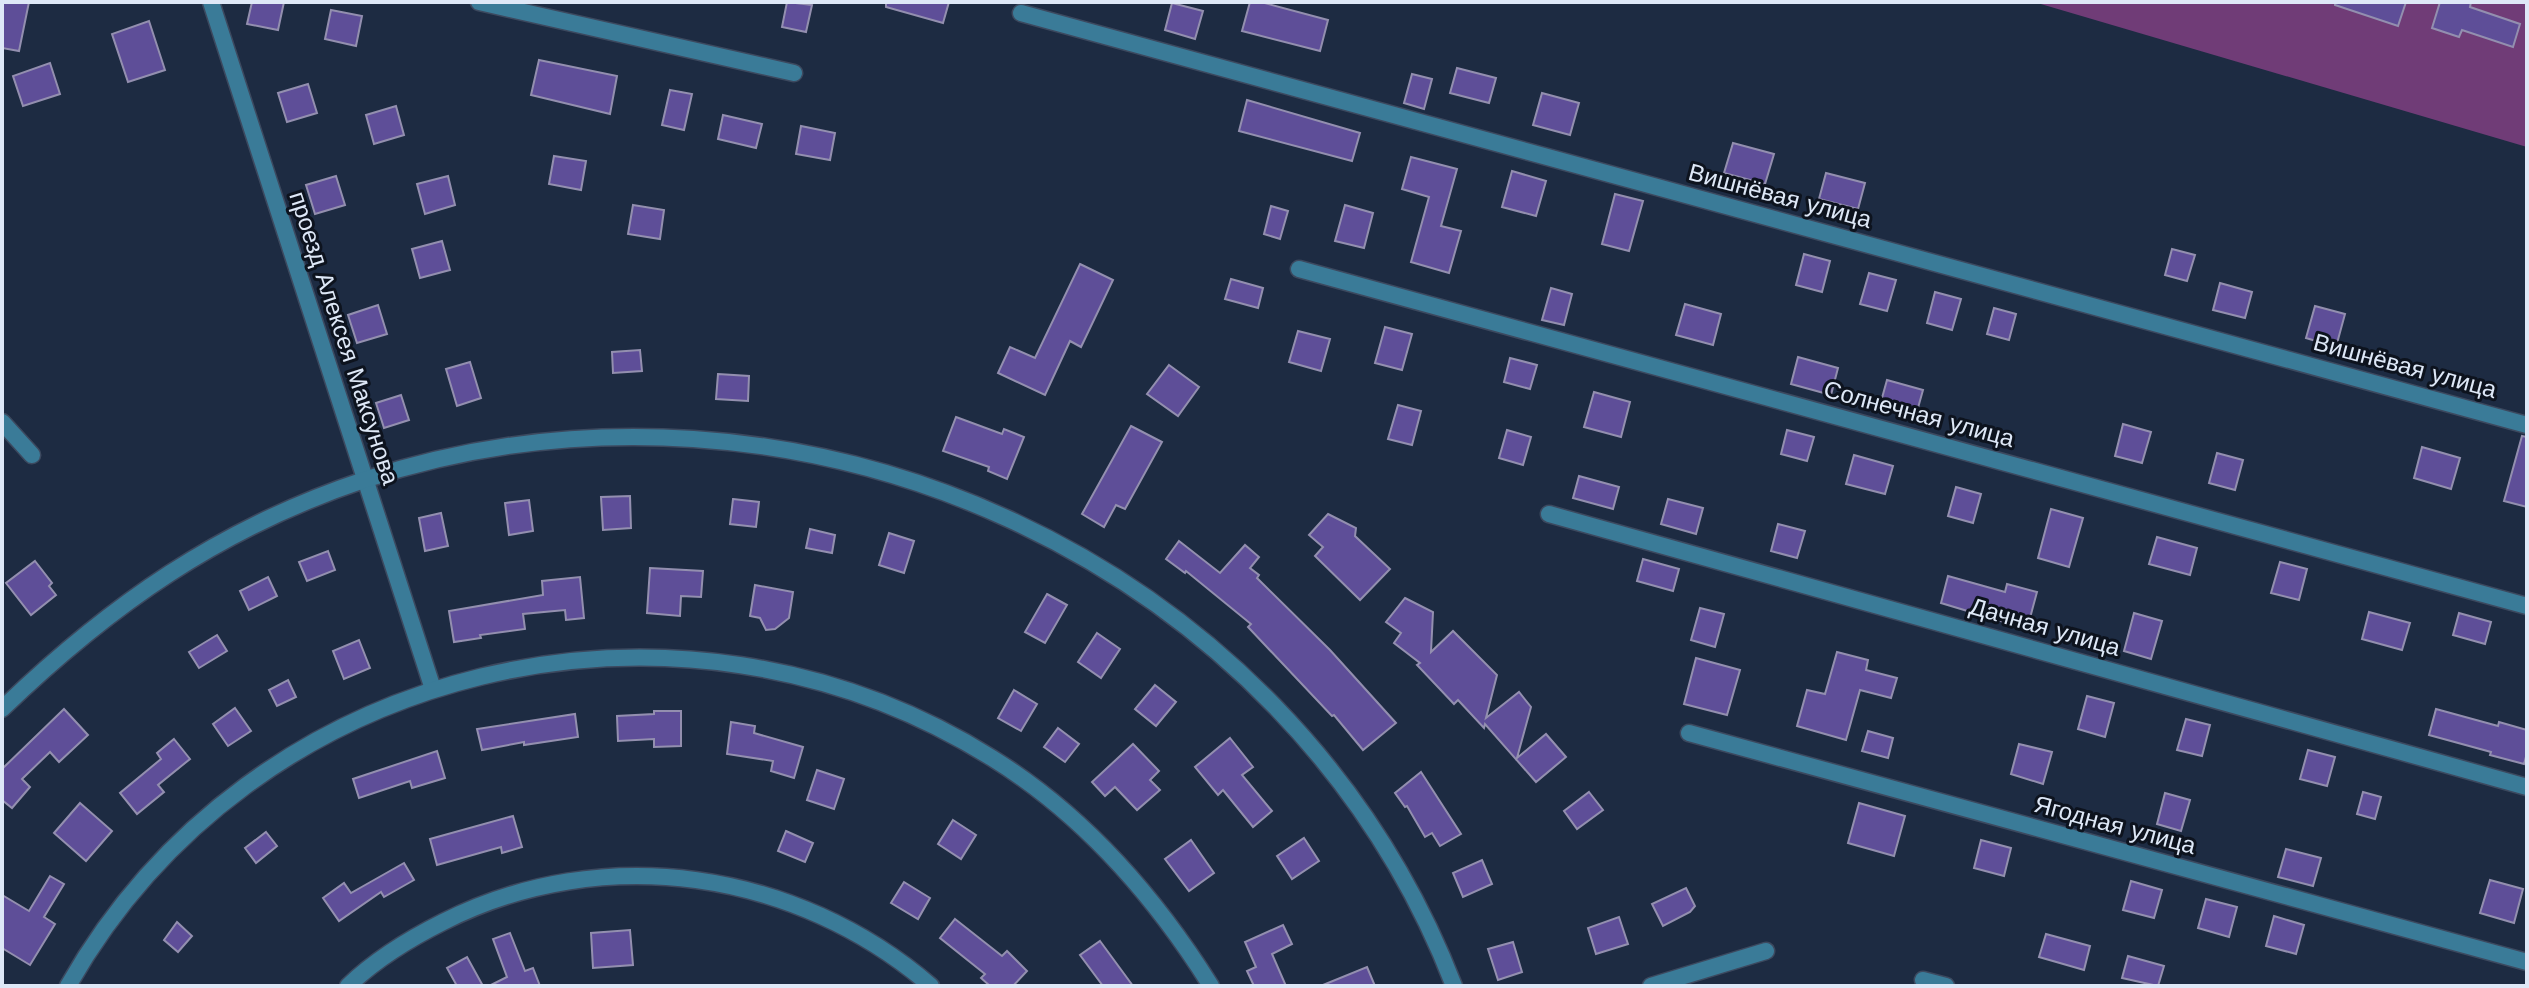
<svg xmlns="http://www.w3.org/2000/svg" width="2529" height="988" font-family="'Work Sans',sans-serif">
<rect width="100%" height="100%" fill="#1d2b42"/>
<polygon fill="#703c77" points="2034,2 2527,2 2527,147"/>
<g fill="#5e4e98" stroke="#938faf" stroke-width="2">
<polygon points="2,2 29,2 19,51 2,48"/>
<polygon points="252,2 284,2 278,30 247,24"/>
<polygon points="787,2 812,5 806,32 782,27"/>
<polygon points="886,2 949,2 943,23 886,7"/>
<polygon points="1250,2 1261,2 1328,20 1320,51 1242,31"/>
<polygon points="2335,2 2406,2 2398,26 2335,5"/>
<polygon points="2440,2 2471,2 2470,7 2520,24 2513,47 2462,30 2459,37 2432,28"/>
<polygon points="1172,3 1203,11 1195,39 1165,30"/>
<polygon points="331,10 362,16 356,46 325,39"/>
<polygon points="149,21 165,70 128,82 112,34"/>
<polygon points="539,60 617,76 610,114 531,95"/>
<polygon points="50,63 60,94 23,106 13,76"/>
<polygon points="1457,68 1496,78 1489,103 1450,93"/>
<polygon points="1412,74 1432,79 1424,109 1404,103"/>
<polygon points="308,84 317,113 287,122 278,93"/>
<polygon points="670,90 692,94 684,130 662,125"/>
<polygon points="1542,93 1579,103 1570,135 1533,125"/>
<polygon points="1247,100 1360,133 1352,161 1239,131"/>
<polygon points="396,106 404,135 374,144 366,115"/>
<polygon points="723,115 762,124 756,148 718,139"/>
<polygon points="801,126 835,133 830,160 796,154"/>
<polygon points="1733,143 1774,154 1765,184 1724,173"/>
<polygon points="554,156 586,161 581,190 549,184"/>
<polygon points="1411,157 1457,169 1441,226 1461,231 1449,273 1411,262 1429,197 1402,189"/>
<polygon points="1512,171 1546,181 1536,216 1502,207"/>
<polygon points="1826,173 1865,183 1858,209 1819,199"/>
<polygon points="336,176 345,205 315,214 306,185"/>
<polygon points="448,176 455,205 425,214 417,184"/>
<polygon points="1615,194 1643,201 1629,251 1602,244"/>
<polygon points="633,205 664,210 660,239 628,234"/>
<polygon points="1345,205 1373,213 1364,248 1335,241"/>
<polygon points="1271,206 1288,211 1280,239 1264,234"/>
<polygon points="442,241 450,270 420,278 412,249"/>
<polygon points="2172,249 2195,255 2187,281 2165,275"/>
<polygon points="1804,254 1830,261 1822,292 1796,285"/>
<polygon points="1080,264 1113,280 1081,347 1070,341 1045,395 998,373 1010,347 1035,358"/>
<polygon points="1869,273 1896,280 1887,311 1860,304"/>
<polygon points="1231,279 1263,288 1258,308 1225,299"/>
<polygon points="2220,283 2252,292 2245,318 2213,310"/>
<polygon points="1551,288 1572,294 1564,325 1542,320"/>
<polygon points="1935,292 1961,299 1952,330 1927,323"/>
<polygon points="1685,304 1721,314 1713,345 1676,335"/>
<polygon points="378,305 387,334 357,343 348,315"/>
<polygon points="2315,306 2345,314 2336,347 2306,338"/>
<polygon points="1994,308 2016,314 2009,340 1987,334"/>
<polygon points="1385,327 1412,334 1402,370 1375,363"/>
<polygon points="1298,331 1330,339 1321,371 1289,362"/>
<polygon points="640,350 642,371 613,373 612,352"/>
<polygon points="1798,357 1838,368 1831,395 1791,384"/>
<polygon points="1510,358 1537,365 1530,389 1504,382"/>
<polygon points="470,362 481,398 457,406 446,369"/>
<polygon points="1169,365 1199,387 1178,416 1147,394"/>
<polygon points="718,374 749,376 748,401 716,399"/>
<polygon points="1887,380 1923,390 1916,415 1880,405"/>
<polygon points="1594,392 1630,402 1621,437 1584,427"/>
<polygon points="401,395 409,420 384,428 376,403"/>
<polygon points="1398,405 1421,411 1412,445 1388,439"/>
<polygon points="956,417 1002,434 1004,429 1024,437 1007,479 988,471 989,467 943,451"/>
<polygon points="2123,424 2151,432 2142,463 2115,456"/>
<polygon points="1131,426 1162,442 1125,509 1116,505 1104,527 1082,514"/>
<polygon points="1507,430 1531,437 1523,465 1499,458"/>
<polygon points="1787,430 1814,437 1807,461 1781,454"/>
<polygon points="2522,436 2527,437 2527,507 2504,501"/>
<polygon points="2422,447 2460,458 2451,489 2414,478"/>
<polygon points="2217,453 2243,460 2235,490 2209,483"/>
<polygon points="1854,455 1893,466 1885,494 1846,484"/>
<polygon points="1579,476 1619,487 1613,509 1573,498"/>
<polygon points="1956,487 1981,494 1973,523 1948,516"/>
<polygon points="630,496 631,528 603,530 601,497"/>
<polygon points="733,499 759,502 756,527 730,524"/>
<polygon points="1668,499 1703,508 1696,534 1661,524"/>
<polygon points="529,500 533,531 509,535 505,503"/>
<polygon points="2051,509 2083,518 2069,567 2038,558"/>
<polygon points="441,513 448,546 425,551 419,518"/>
<polygon points="1328,514 1356,528 1355,536 1390,569 1360,600 1315,556 1323,547 1309,535"/>
<polygon points="1778,524 1805,531 1797,558 1771,551"/>
<polygon points="810,529 835,535 832,553 806,548"/>
<polygon points="889,533 914,541 904,573 879,565"/>
<polygon points="2157,537 2197,548 2190,575 2149,564"/>
<polygon points="1179,541 1220,573 1245,545 1259,557 1250,568 1259,575 1257,578 1330,650 1396,723 1363,750 1334,715 1332,716 1248,627 1251,624 1186,571 1185,573 1166,559"/>
<polygon points="328,551 335,570 307,581 299,562"/>
<polygon points="1643,559 1679,569 1673,591 1637,581"/>
<polygon points="35,561 52,583 49,586 56,595 31,615 6,583"/>
<polygon points="2280,562 2307,569 2299,600 2271,593"/>
<polygon points="650,568 703,571 701,597 681,596 680,616 647,613"/>
<polygon points="1948,576 2005,592 2007,584 2037,592 2027,629 1941,603"/>
<polygon points="268,577 277,596 249,610 240,591"/>
<polygon points="580,577 584,618 566,620 565,610 523,614 525,629 480,635 481,638 454,642 449,611 543,595 542,581"/>
<polygon points="755,585 793,592 789,618 775,629 766,630 760,618 750,616"/>
<polygon points="1047,594 1067,605 1045,643 1025,632"/>
<polygon points="1405,598 1433,612 1431,652 1453,631 1497,675 1486,718 1519,692 1531,707 1517,758 1546,734 1566,757 1536,782 1485,724 1484,728 1458,700 1454,704 1417,665 1420,663 1394,643 1401,633 1386,622"/>
<polygon points="1700,608 1724,614 1715,647 1691,640"/>
<polygon points="2369,612 2410,623 2402,650 2362,639"/>
<polygon points="2134,613 2162,621 2151,659 2124,651"/>
<polygon points="2459,613 2491,622 2485,644 2453,635"/>
<polygon points="1097,633 1120,649 1101,678 1078,662"/>
<polygon points="217,635 227,651 199,668 189,652"/>
<polygon points="359,640 370,668 344,679 333,651"/>
<polygon points="1837,652 1868,660 1866,670 1897,678 1891,698 1860,690 1846,740 1797,726 1807,690 1825,694"/>
<polygon points="1696,658 1740,670 1727,715 1684,704"/>
<polygon points="288,680 296,697 277,706 269,690"/>
<polygon points="1155,685 1176,702 1156,726 1135,709"/>
<polygon points="1014,690 1037,704 1021,731 998,718"/>
<polygon points="2087,696 2114,703 2105,737 2078,729"/>
<polygon points="235,708 251,731 228,746 213,724"/>
<polygon points="64,709 88,735 59,762 50,752 22,779 30,787 12,808 2,800 2,769"/>
<polygon points="2436,709 2498,726 2499,722 2527,730 2527,753 2524,764 2490,755 2491,752 2429,735"/>
<polygon points="654,711 681,711 681,746 654,747 654,739 618,741 617,716 654,714"/>
<polygon points="575,714 578,737 524,745 524,742 482,750 477,729"/>
<polygon points="2186,719 2210,725 2202,756 2177,750"/>
<polygon points="731,722 755,726 754,733 803,747 794,778 771,771 773,761 727,754"/>
<polygon points="1058,728 1079,744 1065,762 1044,747"/>
<polygon points="1868,731 1893,738 1888,758 1862,751"/>
<polygon points="1230,738 1253,767 1242,775 1272,811 1253,827 1223,790 1218,795 1195,767"/>
<polygon points="174,739 190,759 158,785 164,792 137,814 120,793 161,759 157,753"/>
<polygon points="1133,744 1159,771 1150,780 1160,790 1137,810 1115,787 1105,796 1092,782"/>
<polygon points="2019,744 2052,752 2043,784 2011,774"/>
<polygon points="2308,750 2335,757 2327,786 2300,779"/>
<polygon points="437,751 445,778 412,788 410,781 359,798 353,779"/>
<polygon points="817,770 844,779 834,809 807,800"/>
<polygon points="1421,772 1461,834 1440,846 1432,833 1425,837 1407,806 1405,807 1395,793"/>
<polygon points="1589,792 1603,810 1577,829 1564,811"/>
<polygon points="2363,792 2381,797 2375,819 2357,814"/>
<polygon points="2165,793 2190,800 2181,831 2157,824"/>
<polygon points="80,803 112,831 86,861 54,833"/>
<polygon points="1859,803 1905,816 1894,856 1848,843"/>
<polygon points="513,816 522,847 502,853 501,847 437,865 430,839"/>
<polygon points="953,820 976,835 961,859 938,844"/>
<polygon points="786,831 813,843 805,862 778,851"/>
<polygon points="266,832 277,846 256,863 245,848"/>
<polygon points="1304,838 1319,861 1292,879 1277,856"/>
<polygon points="1191,840 1214,873 1189,891 1165,859"/>
<polygon points="1981,840 2011,848 2004,876 1974,868"/>
<polygon points="2286,849 2321,858 2313,886 2278,877"/>
<polygon points="1482,860 1492,884 1463,897 1453,873"/>
<polygon points="404,863 414,880 384,897 381,892 339,921 323,898 344,883 351,893"/>
<polygon points="50,876 64,884 44,917 55,924 30,965 2,948 2,895 29,911"/>
<polygon points="2490,880 2523,889 2514,923 2480,913"/>
<polygon points="2131,881 2162,890 2154,918 2123,910"/>
<polygon points="904,882 930,898 918,919 891,903"/>
<polygon points="1686,888 1695,906 1690,912 1663,926 1652,904"/>
<polygon points="2206,899 2237,907 2229,937 2198,928"/>
<polygon points="2274,916 2304,925 2296,954 2266,946"/>
<polygon points="1619,917 1628,944 1596,954 1588,928"/>
<polygon points="955,919 1002,956 1007,951 1027,971 1013,986 990,986 981,978 985,974 940,938"/>
<polygon points="177,922 192,936 178,952 164,940"/>
<polygon points="1283,925 1292,944 1272,954 1286,986 1254,986 1247,971 1256,967 1245,942"/>
<polygon points="630,930 633,965 593,968 591,933"/>
<polygon points="510,933 525,971 533,968 540,986 489,986 507,977 493,939"/>
<polygon points="2046,934 2090,946 2084,970 2039,957"/>
<polygon points="1100,941 1133,986 1103,986 1080,955"/>
<polygon points="1513,942 1522,972 1498,980 1488,949"/>
<polygon points="2128,956 2164,966 2158,986 2122,978"/>
<polygon points="467,957 483,986 457,986 447,968"/>
<polygon points="1367,967 1375,986 1323,986 1323,985"/>
</g>
<g fill="none" stroke-linecap="round" stroke-linejoin="round">
<defs>
<g id="street">
<polyline points="211,2 433,689"/>
<polyline points="479,2 794,73"/>
<polyline points="1021,13 2527,425"/>
<polyline points="1299,269 2527,606"/>
<polyline points="2,422 32,455"/>
<polyline points="1549,514 2527,787"/>
<path d="M2,709C110,605 220,528 364,480C796,338 1289,558 1454,986"/>
<polyline points="1689,733 2527,962"/>
<polyline points="1923,980 1946,986"/>
<path d="M68,986C252,661 678,562 992,758C1084,815 1154,895 1211,986"/>
<path d="M348,986C375,960 409,939 443,922C603,841 796,870 931,986"/>
<polyline points="1651,986 1766,951"/>
</g>
</defs>
<use href="#street" stroke="#3c495f" stroke-width="19"/>
<use href="#street" stroke="#3a7b98" stroke-width="16"/>
</g>
<g text-anchor="middle" dominant-baseline="central" stroke-width="6" stroke-linejoin="round" paint-order="stroke">
<g font-size="24" fill="#dee8f7" stroke="#0d131e">
<text transform="translate(1780 196) rotate(15)">Вишнёвая улица</text>
<text transform="translate(344 338) rotate(72)">проезд Алексея Максунова</text>
<text transform="translate(2405 366) rotate(15)">Вишнёвая улица</text>
<text transform="translate(1919 414) rotate(15)">Солнечная улица</text>
<text transform="translate(2045 627) rotate(16)">Дачная улица</text>
<text transform="translate(2115 825) rotate(15)">Ягодная улица</text>
</g>
</g>
<rect width="2529" height="988" fill="none" stroke="#dee8f7" stroke-width="8"/>
</svg>
